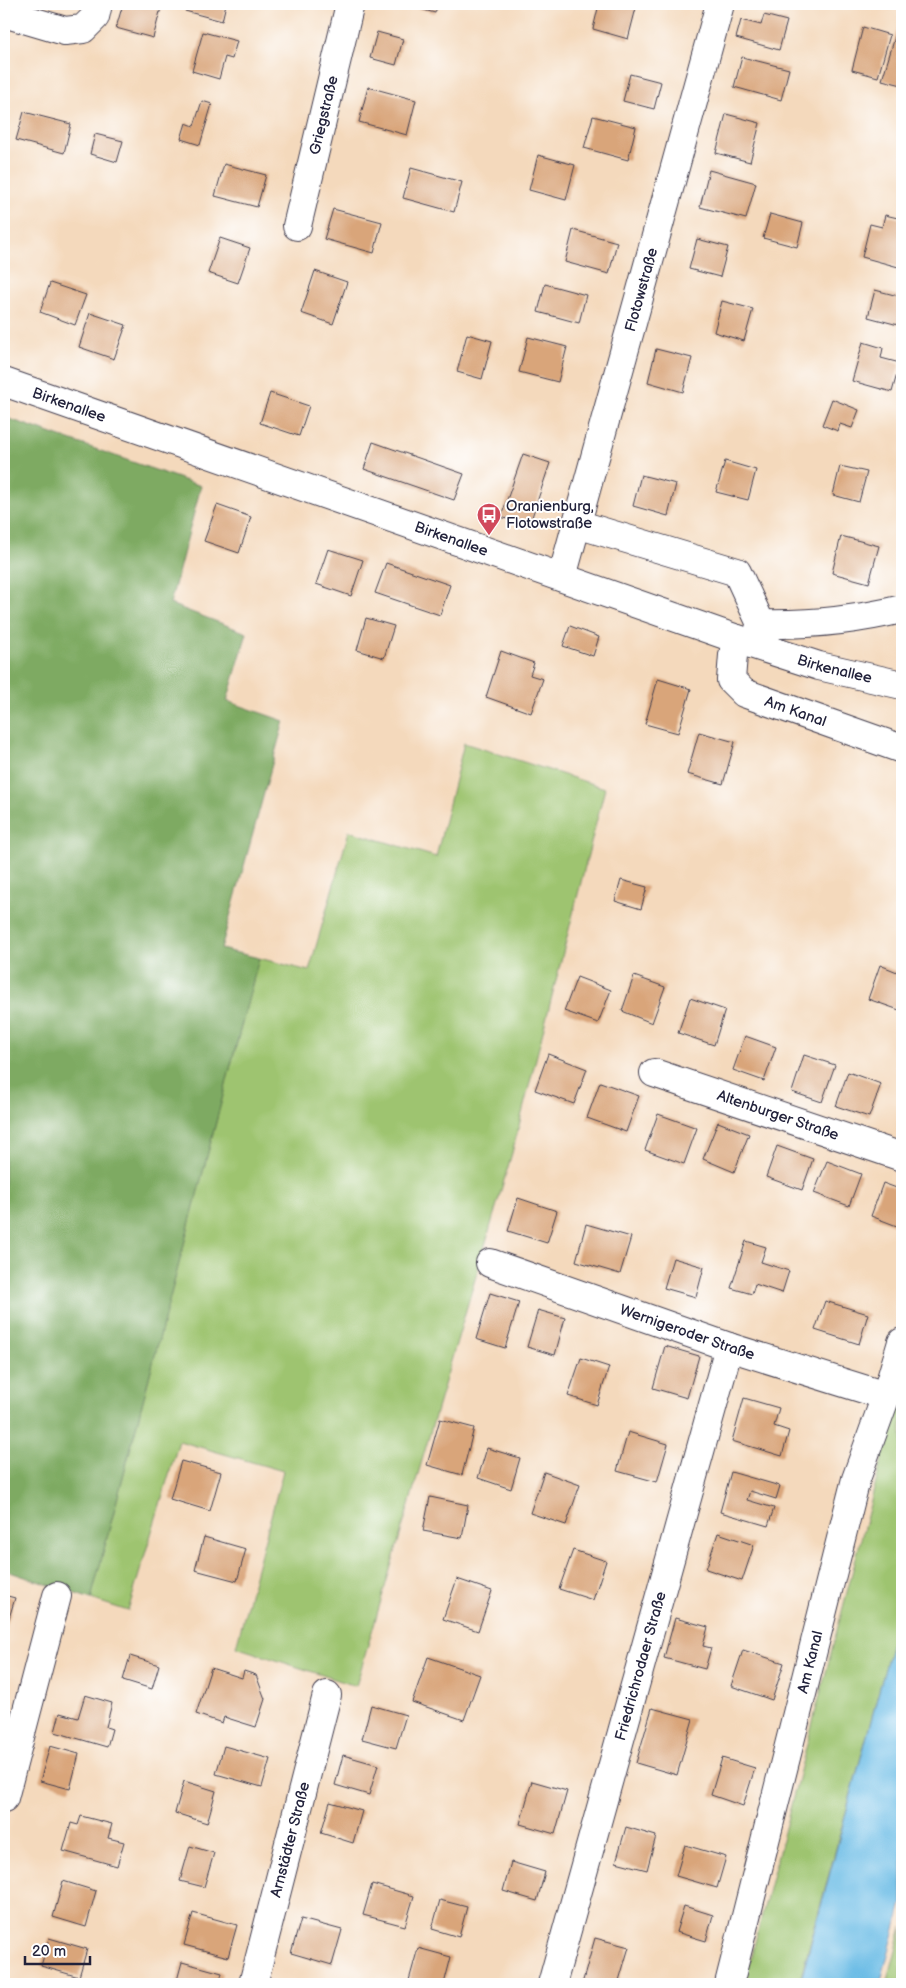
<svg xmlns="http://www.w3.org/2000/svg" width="906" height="1988" font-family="'Balsamiq Sans',sans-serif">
<rect width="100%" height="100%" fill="#fff"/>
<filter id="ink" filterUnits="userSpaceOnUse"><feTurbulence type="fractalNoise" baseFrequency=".02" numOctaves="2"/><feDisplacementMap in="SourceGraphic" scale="10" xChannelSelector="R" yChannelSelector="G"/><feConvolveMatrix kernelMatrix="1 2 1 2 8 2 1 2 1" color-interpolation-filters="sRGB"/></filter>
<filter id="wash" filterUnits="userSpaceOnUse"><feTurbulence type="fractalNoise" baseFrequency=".0096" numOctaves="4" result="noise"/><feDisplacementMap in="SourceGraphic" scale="20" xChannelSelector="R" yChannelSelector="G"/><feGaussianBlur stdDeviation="1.12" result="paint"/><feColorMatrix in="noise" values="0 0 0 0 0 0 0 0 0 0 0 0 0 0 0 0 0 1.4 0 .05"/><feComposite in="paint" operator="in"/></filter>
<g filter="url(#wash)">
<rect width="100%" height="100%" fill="#f4d9bc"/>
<g fill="#9ec46f" stroke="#607355">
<polygon points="464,743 605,788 512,1153 356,1686 236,1647 283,1471 179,1441 128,1611 91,1599 259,958 309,971 349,831 436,857"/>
<polygon points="902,1383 902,1606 799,1984 744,1984"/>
<polygon points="902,1927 902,1984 887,1984"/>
</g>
<polygon fill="#7eaa62" stroke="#50664e" points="4,417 201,486 170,604 247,633 227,701 284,721 221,949 259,958 91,1599 4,1570"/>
<polygon fill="#69bbe5" stroke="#466e90" points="902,1606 902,1903 880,1984 800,1984"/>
<g id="blocks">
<g fill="#d9a57a">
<polygon points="123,4 162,4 153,38 116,28"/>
<polygon points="187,4 226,4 222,21 185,11"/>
<polygon points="402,4 438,4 435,13"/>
<polygon points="599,4 621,4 636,8 628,39 593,29"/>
<polygon points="764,15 787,21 779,50 736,38 741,20 761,25"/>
<polygon points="863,27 890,35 878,77 852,70"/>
<polygon points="898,27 902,28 902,85 882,80"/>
<polygon points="203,32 237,41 232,59 225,57 219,79 192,71"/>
<polygon points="377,32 403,39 396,65 370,58"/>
<polygon points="742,57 789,69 781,100 734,87"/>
<polygon points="630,74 661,82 654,109 623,101"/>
<polygon points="368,87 416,100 407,135 359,122"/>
<polygon points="202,101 212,104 200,145 181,139 186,123 194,126"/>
<polygon points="24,112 71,124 64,153 16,140"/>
<polygon points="726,114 760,123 750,162 716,153"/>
<polygon points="593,116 636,127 628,160 584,148"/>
<polygon points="95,134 123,141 117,162 90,154"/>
<polygon points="538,155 575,165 566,200 529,190"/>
<polygon points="224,164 266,175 257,207 215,196"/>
<polygon points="411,168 462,182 454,212 403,198"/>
<polygon points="709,170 756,183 746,219 700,207"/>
<polygon points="333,209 382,222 374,253 324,239"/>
<polygon points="770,214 803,223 797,247 763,238"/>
<polygon points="885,215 902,219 902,268 862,257 870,224 882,227"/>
<polygon points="573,230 617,242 609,274 565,262"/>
<polygon points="220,238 250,248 238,283 208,273"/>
<polygon points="697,239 728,247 720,277 689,269"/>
<polygon points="315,271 347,282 333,324 301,313"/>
<polygon points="50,283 86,295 75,325 40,312"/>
<polygon points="545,284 586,295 579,323 538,312"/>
<polygon points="875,290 902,297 902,326 868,317"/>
<polygon points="722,301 753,309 744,341 714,332"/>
<polygon points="90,313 126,325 114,359 79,347"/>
<polygon points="467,334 492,341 482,379 457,372"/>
<polygon points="528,337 567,347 558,382 519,372"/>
<polygon points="863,342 883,348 881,358 900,363 892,392 852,381"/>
<polygon points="656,349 692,358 683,392 648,382"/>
<polygon points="270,393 309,406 299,436 260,423"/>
<polygon points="832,399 859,410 852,428 840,424 838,431 822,425"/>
<polygon points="373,442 464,474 454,500 364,469"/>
<polygon points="523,454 550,463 529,526 501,517"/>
<polygon points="725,461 756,470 748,500 716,492"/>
<polygon points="840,466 867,472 859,502 833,495"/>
<polygon points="641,475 676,484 668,516 633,506"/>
<polygon points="217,505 251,517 239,553 204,541"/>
<polygon points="841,536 879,546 869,583 832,573"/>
<polygon points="328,549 363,560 351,596 316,584"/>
<polygon points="386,563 450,585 440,615 375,593"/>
<polygon points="366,618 394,626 384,658 357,650"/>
<polygon points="570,626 599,637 593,656 563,646"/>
<polygon points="501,651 534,663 530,675 543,679 531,713 486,697"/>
<polygon points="658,679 691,689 678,733 645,724"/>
<polygon points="699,732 735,742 723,784 687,774"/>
<polygon points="621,880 647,887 641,909 615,901"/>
<polygon points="880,965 902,974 902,1011 868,999"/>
<polygon points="634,976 665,987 652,1023 622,1011"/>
<polygon points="577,977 611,990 598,1023 564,1011"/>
<polygon points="690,998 725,1010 714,1045 678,1033"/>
<polygon points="745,1036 776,1047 764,1081 733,1070"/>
<polygon points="548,1054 587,1069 574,1104 535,1090"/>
<polygon points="804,1055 835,1065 822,1102 792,1092"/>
<polygon points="848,1072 881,1084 869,1117 836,1106"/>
<polygon points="600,1082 639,1096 626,1132 587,1118"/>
<polygon points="902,1112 902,1127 897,1125"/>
<polygon points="658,1114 697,1128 684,1164 645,1150"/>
<polygon points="718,1122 749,1134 734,1172 703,1159"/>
<polygon points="777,1146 813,1159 802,1190 766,1177"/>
<polygon points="827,1161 861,1174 849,1206 814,1193"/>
<polygon points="883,1183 902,1190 902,1228 871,1216"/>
<polygon points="518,1198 557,1211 547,1243 508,1231"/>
<polygon points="586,1224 631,1237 620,1274 576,1261"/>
<polygon points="746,1241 766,1247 761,1262 789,1271 782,1293 755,1284 752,1294 731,1288"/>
<polygon points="673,1258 704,1267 696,1297 664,1288"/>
<polygon points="490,1293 519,1302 505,1348 476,1339"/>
<polygon points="825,1301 868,1314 859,1344 815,1330"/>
<polygon points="538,1310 565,1318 555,1355 527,1347"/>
<polygon points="665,1346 699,1356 687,1398 653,1388"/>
<polygon points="581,1358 609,1367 597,1405 568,1396"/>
<polygon points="744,1398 779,1408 774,1426 789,1431 782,1456 732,1441"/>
<polygon points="440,1419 474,1428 462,1475 427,1465"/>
<polygon points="628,1432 668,1444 657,1482 617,1471"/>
<polygon points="487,1448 520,1458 511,1489 478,1478"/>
<polygon points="181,1461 221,1472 210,1511 170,1499"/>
<polygon points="544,1472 580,1485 566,1525 530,1513"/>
<polygon points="731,1472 780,1486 776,1499 750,1491 747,1500 774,1508 768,1526 720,1512"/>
<polygon points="430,1497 468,1505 462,1538 423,1531"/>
<polygon points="718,1533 754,1545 742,1581 706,1569"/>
<polygon points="204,1537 246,1549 237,1581 195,1570"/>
<polygon points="573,1550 606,1561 593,1600 559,1589"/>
<polygon points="457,1579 492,1591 478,1631 443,1619"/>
<polygon points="4,1595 15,1598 4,1635"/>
<polygon points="675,1618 708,1627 703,1646 711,1648 705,1669 664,1658"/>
<polygon points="743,1650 784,1663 772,1700 731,1686"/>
<polygon points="130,1656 159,1665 152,1689 123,1680"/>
<polygon points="428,1657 480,1675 464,1720 412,1702"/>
<polygon points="211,1668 242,1678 244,1671 256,1675 265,1699 256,1727 224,1717 222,1723 196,1714"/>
<polygon points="85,1695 112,1703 106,1727 112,1729 107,1747 55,1732 60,1713 78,1718"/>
<polygon points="371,1705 406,1715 396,1748 362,1739"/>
<polygon points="652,1708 693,1719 677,1775 636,1763"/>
<polygon points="50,1746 79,1754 70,1789 40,1781"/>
<polygon points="224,1746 270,1759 262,1787 216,1774"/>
<polygon points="343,1755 378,1765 369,1795 335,1785"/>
<polygon points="722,1758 755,1768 743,1806 711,1795"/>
<polygon points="184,1781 216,1791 207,1823 175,1813"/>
<polygon points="532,1781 567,1791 555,1834 520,1824"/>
<polygon points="330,1802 362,1811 353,1843 321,1833"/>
<polygon points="81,1816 112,1824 108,1838 124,1842 117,1866 63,1851 71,1823 78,1825"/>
<polygon points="626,1827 656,1836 647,1870 616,1862"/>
<polygon points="685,1845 726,1857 717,1888 676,1876"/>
<polygon points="190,1846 214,1853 204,1887 180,1881"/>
<polygon points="511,1862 545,1872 537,1901 503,1891"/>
<polygon points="63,1881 96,1891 86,1927 53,1917"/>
<polygon points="372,1884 414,1896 405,1926 363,1915"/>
<polygon points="440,1900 467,1907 459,1937 432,1929"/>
<polygon points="684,1906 713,1915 706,1941 676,1932"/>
<polygon points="193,1913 237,1925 228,1957 184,1945"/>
<polygon points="301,1919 342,1930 332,1965 291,1953"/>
<polygon points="49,1938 87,1949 79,1977 41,1966"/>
<polygon points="595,1938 629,1947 618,1984 582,1984"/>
<polygon points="418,1948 451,1957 444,1984 408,1984"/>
<polygon points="182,1962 222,1973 219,1984 176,1984"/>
</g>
</g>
</g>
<g filter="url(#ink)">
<use href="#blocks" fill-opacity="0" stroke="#423d4e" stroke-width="1"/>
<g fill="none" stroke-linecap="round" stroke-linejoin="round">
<defs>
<g id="minor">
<polyline points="4,13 65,31 83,29 95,17 98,4"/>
<path id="s1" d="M297,226L350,4"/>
<path id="s2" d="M4,382L754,645L819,666L902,685"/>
<polyline points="577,524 737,572 761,624"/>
<path id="s3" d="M562,577L720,4"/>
<path id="s4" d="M738,639L733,655L731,680L744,693L902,749"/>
<path d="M755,641L761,624C807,625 857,620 902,609"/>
<path id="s5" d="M654,1073L902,1157"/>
<path id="s6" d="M490,1263L729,1347L886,1396"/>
<polyline points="4,1798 57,1596"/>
<path id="s7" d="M253,1984L327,1695"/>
<path id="s8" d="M552,1984L729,1347"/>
<path id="s9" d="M729,1984L856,1479L886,1396L902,1342"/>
</g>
</defs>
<use href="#minor" stroke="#423d4e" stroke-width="30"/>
<use href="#minor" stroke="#fff" stroke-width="28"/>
</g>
</g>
<defs>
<symbol id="bus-pin" viewBox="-11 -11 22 30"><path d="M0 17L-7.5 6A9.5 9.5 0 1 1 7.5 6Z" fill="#d1495b" stroke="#fff"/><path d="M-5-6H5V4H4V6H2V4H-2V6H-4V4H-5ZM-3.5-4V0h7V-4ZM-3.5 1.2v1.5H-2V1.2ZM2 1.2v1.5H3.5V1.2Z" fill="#fff"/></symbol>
</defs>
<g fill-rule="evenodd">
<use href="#bus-pin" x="475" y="501" width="28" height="38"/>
</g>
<g text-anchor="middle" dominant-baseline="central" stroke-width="4" stroke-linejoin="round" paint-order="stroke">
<g font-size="15" fill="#22223b" stroke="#fff">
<text stroke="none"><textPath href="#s1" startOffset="114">Griegstraße</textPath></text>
<text stroke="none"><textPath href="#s3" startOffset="298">Flotowstraße</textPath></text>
<text stroke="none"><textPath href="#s2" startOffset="69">Birkenallee</textPath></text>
<text stroke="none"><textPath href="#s2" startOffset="474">Birkenallee</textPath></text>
<text stroke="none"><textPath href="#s2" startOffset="879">Birkenallee</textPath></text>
<text stroke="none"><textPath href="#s4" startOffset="115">Am Kanal</textPath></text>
<text stroke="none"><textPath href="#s5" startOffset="131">Altenburger Straße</textPath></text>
<text stroke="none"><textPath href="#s6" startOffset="209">Wernigeroder Straße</textPath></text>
<text stroke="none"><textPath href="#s9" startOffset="332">Am Kanal</textPath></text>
<text stroke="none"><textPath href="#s8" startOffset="330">Friedrichrodaer Straße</textPath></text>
<text stroke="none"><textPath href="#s7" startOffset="149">Arnstädter Straße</textPath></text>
</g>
<g font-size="15" fill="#22223b" stroke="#fff" text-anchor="start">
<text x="506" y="506">Oranienburg,<tspan x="506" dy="17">Flotowstraße</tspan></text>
</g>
</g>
<rect width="906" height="1988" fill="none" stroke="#fff" stroke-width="20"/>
<path d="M25 1956v8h65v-8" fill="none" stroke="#22223b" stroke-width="2.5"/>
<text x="32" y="1956" font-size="15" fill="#22223b" stroke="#ffffff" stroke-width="4" paint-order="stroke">20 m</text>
</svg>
